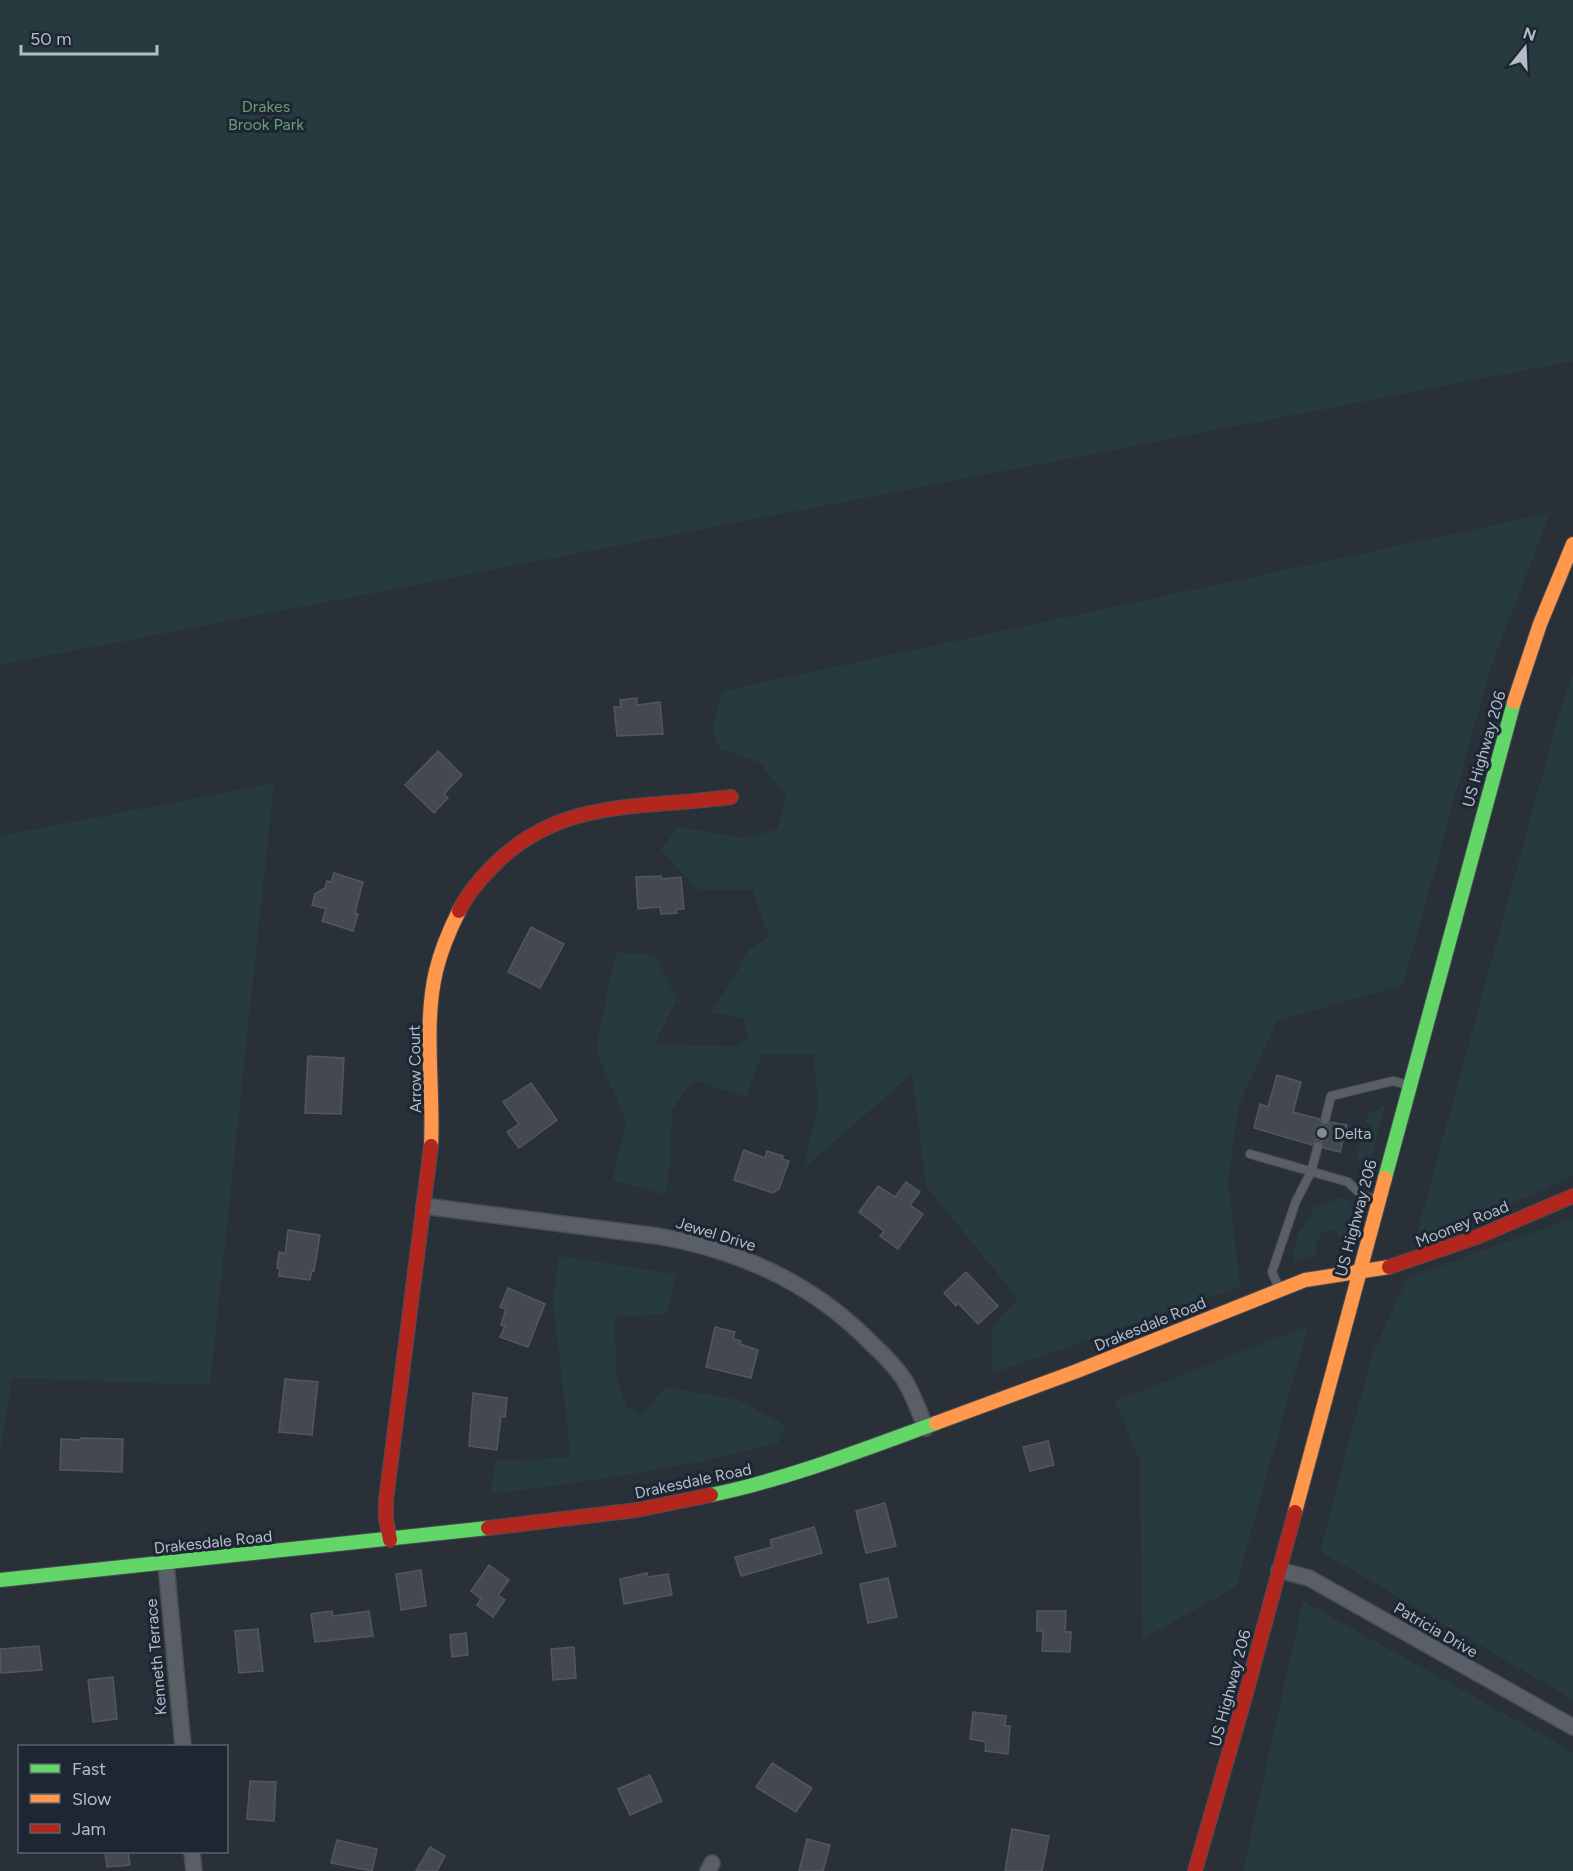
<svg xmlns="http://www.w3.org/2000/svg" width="1573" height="1871" font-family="Figtree,sans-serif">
<rect width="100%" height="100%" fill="#2a3038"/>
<g fill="#273a3e">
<polygon points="0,0 1573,0 1573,361 0,665"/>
<polygon points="1550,513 1490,670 1403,985 1277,1021 1239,1104 1228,1181 1240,1287 993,1373 991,1328 1018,1299 926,1186 912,1074 804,1168 818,1107 814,1054 762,1054 746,1097 693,1080 672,1110 670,1159 666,1195 613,1180 626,1121 596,1050 616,952 655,955 677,999 655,1044 734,1046 749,1039 744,1019 711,1012 734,978 748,950 769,937 752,890 697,889 661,850 678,827 745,838 778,829 786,795 759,762 719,748 712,726 723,691"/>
<polygon points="1573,673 1573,1176 1530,1196 1415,1241 1557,721"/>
<polygon points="274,783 210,1385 12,1378 0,1452 0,836"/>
<polygon points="1384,1105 1385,1106 1367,1173 1363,1160 1356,1159 1362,1137 1367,1137 1371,1132 1372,1125 1366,1122 1369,1111 1374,1112"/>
<path d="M1342,1197L1350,1201L1355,1213L1352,1228L1342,1240L1335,1231L1326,1230C1319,1235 1314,1245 1317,1254L1296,1263L1292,1254L1299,1233L1315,1207Z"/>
<polygon points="1573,1218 1573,1700 1320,1551 1372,1355 1407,1278"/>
<path d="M559,1256L676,1274L667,1314L614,1317L617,1377L627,1408L643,1416L665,1387L739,1400L786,1426L778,1443C683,1469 588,1481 491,1494L495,1460L571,1458L553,1301Z"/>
<polygon points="1308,1326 1236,1587 1142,1639 1140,1461 1115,1401"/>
<polygon points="1303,1601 1573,1752 1573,1871 1243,1871"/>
</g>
<g fill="#444950" stroke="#52575f" stroke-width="1.5">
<polygon points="637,698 637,705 660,702 663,734 617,736 614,707 621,707 620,700"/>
<polygon points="438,751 462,775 444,794 448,798 434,813 405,785"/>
<polygon points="334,873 363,882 355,913 358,914 353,931 322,921 326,909 312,905 315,894 325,888 327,881 331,882"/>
<polygon points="661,876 662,879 681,877 684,909 676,909 677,913 661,914 660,907 638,909 636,877"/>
<polygon points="531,927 564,944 540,988 508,972"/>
<polygon points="308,1056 344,1058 341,1114 305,1113"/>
<polygon points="1277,1075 1301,1082 1293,1112 1319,1119 1323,1126 1327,1126 1331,1122 1347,1125 1340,1152 1324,1148 1320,1140 1316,1140 1312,1145 1254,1128 1260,1104 1268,1107"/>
<polygon points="531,1083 557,1120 519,1148 507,1132 519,1124 503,1102"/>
<polygon points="744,1150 765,1158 767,1151 783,1156 782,1159 789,1161 779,1189 773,1193 734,1180"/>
<polygon points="906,1182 920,1192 910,1205 923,1214 898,1249 880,1236 884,1231 859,1212 878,1186 895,1197"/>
<polygon points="288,1230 320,1235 314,1271 312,1270 310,1280 279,1276 280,1269 277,1268 279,1252 285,1254"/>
<polygon points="966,1272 998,1306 978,1324 958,1303 956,1306 944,1293"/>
<polygon points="508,1288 545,1304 528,1347 500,1337 505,1326 501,1325 506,1309 500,1307"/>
<polygon points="715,1327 735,1332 733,1339 741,1341 740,1344 758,1350 751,1378 706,1367"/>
<polygon points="285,1379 318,1382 312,1435 279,1432"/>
<polygon points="473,1393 507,1398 505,1417 501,1416 497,1450 469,1446"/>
<polygon points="81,1438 123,1439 122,1472 60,1470 61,1439 80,1440"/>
<polygon points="1048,1441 1054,1465 1030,1471 1023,1447"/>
<polygon points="885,1503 896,1546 866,1553 856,1511"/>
<polygon points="814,1527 822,1553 741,1576 735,1557 772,1547 770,1540"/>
<polygon points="489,1565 509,1580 498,1595 505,1600 493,1617 477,1605 481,1599 471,1591"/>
<polygon points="421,1570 426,1606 401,1610 396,1574"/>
<polygon points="647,1573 648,1577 668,1574 672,1595 624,1604 620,1579"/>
<polygon points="888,1578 897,1617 868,1623 860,1584"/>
<polygon points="332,1611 333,1616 369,1611 373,1636 315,1642 311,1614"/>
<polygon points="1037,1611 1066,1611 1065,1632 1071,1632 1070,1652 1042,1651 1043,1631 1037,1631"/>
<polygon points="258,1629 263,1671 239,1673 235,1631"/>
<polygon points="466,1633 468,1655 452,1657 450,1635"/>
<polygon points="39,1646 42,1670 1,1673 0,1649"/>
<polygon points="574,1647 576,1678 553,1680 551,1649"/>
<polygon points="113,1677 117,1719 93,1722 88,1680"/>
<polygon points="973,1712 1006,1716 1005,1726 1010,1726 1008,1754 985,1751 986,1742 970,1739"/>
<polygon points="772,1763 812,1788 796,1812 756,1787"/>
<polygon points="650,1775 662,1801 630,1815 618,1789"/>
<polygon points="250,1781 276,1782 274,1821 247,1819"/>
<polygon points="1012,1829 1049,1836 1042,1871 1005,1871"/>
<polygon points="807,1839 830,1845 823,1871 799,1871"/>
<polygon points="337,1840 377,1849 372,1871 331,1863"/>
<polygon points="430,1847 445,1856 437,1871 416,1871"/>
<polygon points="105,1851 128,1851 130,1865 107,1867"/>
</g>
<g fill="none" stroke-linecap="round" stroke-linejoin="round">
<defs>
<g id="lane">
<polyline points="1325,1120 1331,1096 1393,1081 1405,1084"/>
<polyline points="1250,1154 1348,1182 1362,1195 1376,1200"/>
<polyline points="1279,1288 1272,1272 1296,1201 1311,1172 1318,1146"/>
</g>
<g id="street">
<path d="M424,1206L657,1236C739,1250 814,1284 872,1344C883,1354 894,1365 903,1378C913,1393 919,1412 926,1428"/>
<polyline points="166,1564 183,1746"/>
<polyline points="1279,1570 1309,1578 1573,1727"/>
<polyline points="192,1852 194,1871"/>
<polyline points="708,1871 712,1863"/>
</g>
<g id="fast">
<polyline points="1385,1178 1514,702"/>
<path d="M711,1495C788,1479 862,1450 936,1423"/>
<polyline points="0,1580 488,1528"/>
</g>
<g id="slow">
<polyline points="1514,702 1540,624 1573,544"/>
<path d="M431,1146C434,1090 423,1025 436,971C441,950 449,931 459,911"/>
<polyline points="936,1423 1077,1371 1305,1280 1389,1267"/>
<polyline points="1295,1512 1385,1178"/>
</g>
<g id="jam">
<path d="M459,911C467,894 481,878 495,864C562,797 645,809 731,797"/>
<polyline points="1389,1267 1477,1237 1573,1196"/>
<polyline points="488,1528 637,1510 711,1495"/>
<polyline points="390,1540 386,1519 386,1500 431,1146"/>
<polyline points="1195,1871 1245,1697 1295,1512"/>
</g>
</defs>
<use href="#lane" stroke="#484c53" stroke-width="10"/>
<use href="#street" stroke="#484c53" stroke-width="18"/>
<use href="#fast" stroke="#484c53" stroke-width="16"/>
<use href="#slow" stroke="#484c53" stroke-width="16"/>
<use href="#jam" stroke="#484c53" stroke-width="16"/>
<use href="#lane" stroke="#5a5e66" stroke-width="8"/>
<use href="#street" stroke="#5a5e66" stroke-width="15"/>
<use href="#fast" stroke="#63d668" stroke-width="14"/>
<use href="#slow" stroke="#ff974d" stroke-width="14"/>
<use href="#jam" stroke="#b3261e" stroke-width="14"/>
</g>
<circle fill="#848b96" stroke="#1d2633" stroke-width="2" cx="1322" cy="1133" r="6"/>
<g text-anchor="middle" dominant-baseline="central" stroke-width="6" stroke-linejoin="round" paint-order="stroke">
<g font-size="16" fill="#6b9a76" stroke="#1d2633">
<text x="266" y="106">Drakes<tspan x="266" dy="18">Brook Park</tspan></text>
</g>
<g font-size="16" fill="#b4bcc9" stroke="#1d2633">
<text transform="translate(1484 749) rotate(-74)">US Highway 206</text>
<text transform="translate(415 1069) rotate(-91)">Arrow Court</text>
<text transform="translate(1356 1218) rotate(-75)">US Highway 206</text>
<text transform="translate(1462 1224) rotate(-22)">Mooney Road</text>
<text transform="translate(716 1234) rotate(17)">Jewel Drive</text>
<text transform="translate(1150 1324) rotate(-22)">Drakesdale Road</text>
<text transform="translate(693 1481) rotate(-12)">Drakesdale Road</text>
<text transform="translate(213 1542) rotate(-6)">Drakesdale Road</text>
<text transform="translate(1436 1630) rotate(30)">Patricia Drive</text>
<text transform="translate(156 1657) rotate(-95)">Kenneth Terrace</text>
<text transform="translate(1230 1688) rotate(-75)">US Highway 206</text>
</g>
<g font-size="16" fill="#b4bcc9" stroke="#1d2633" text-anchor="start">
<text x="1334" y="1133">Delta</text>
</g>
</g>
<rect x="18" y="1745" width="210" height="108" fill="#1d2633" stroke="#59626f" stroke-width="1.5"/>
<rect x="30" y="1764" width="30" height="9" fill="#63d668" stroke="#59626f" stroke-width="1.5"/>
<text x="72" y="1775" font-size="18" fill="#b4bcc9">Fast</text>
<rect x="30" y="1794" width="30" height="9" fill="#ff974d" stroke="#59626f" stroke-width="1.5"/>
<text x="72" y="1805" font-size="18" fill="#b4bcc9">Slow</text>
<rect x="30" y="1824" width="30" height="9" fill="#b3261e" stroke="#59626f" stroke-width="1.5"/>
<text x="72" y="1835" font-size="18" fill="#b4bcc9">Jam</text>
<g transform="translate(1525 48) rotate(18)" stroke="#1d2633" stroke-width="4.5" paint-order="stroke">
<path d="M0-4.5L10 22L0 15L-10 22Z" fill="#b4bcc9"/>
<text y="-9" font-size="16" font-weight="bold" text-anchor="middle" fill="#b4bcc9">N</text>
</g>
<path d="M21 45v9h136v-9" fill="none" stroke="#b4bcc9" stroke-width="3"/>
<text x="30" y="45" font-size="18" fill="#b4bcc9" stroke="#1d2633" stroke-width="4.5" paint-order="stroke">50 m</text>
</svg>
